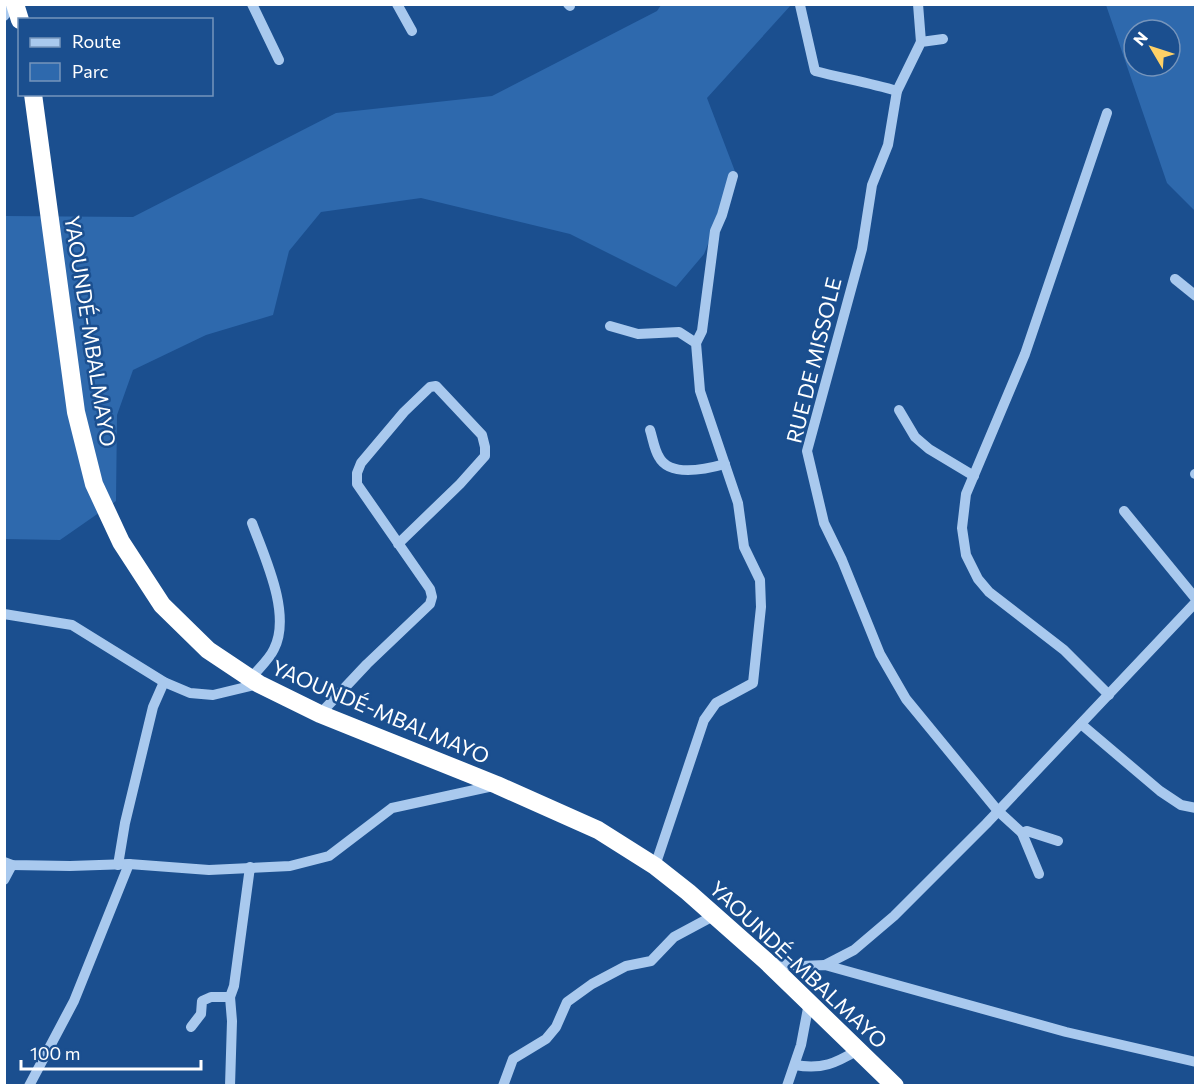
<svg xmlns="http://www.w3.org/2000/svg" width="1200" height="1090" font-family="Commissioner,sans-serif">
<rect width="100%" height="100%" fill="#1b4f8f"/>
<g fill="#2e69ad" fill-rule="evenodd">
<polygon points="661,5 791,5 707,98 736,174 704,254 676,287 570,234 421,198 321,212 289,251 273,315 206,335 133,370 117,415 116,501 60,540 5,539 4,216 133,217 336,113 492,96 657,11"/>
<path d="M1106,5H1195V211L1167,183ZM1134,30H1170V66H1134Z"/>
</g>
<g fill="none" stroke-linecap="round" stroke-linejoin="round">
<g stroke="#a9c9ee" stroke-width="10">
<polyline points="252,4 279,60"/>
<polyline points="397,4 412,31"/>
<polyline points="568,4 570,6"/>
<polyline points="918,4 921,42"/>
<path d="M800,5L815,71C842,78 870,83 897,91"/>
<polyline points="4,16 13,4"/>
<polyline points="943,39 921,42 897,91 888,145 872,185 862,249 807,451 824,523 842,560 880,654 906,699 998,811 1022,833 1039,874"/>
<polyline points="1107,113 1025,354 966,494 962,528 966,555 978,579 989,592 1064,650 1109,695"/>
<polyline points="1175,279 1196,296"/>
<polyline points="610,326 638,334 679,332 696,343 700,391 738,503 744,547 760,580 761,607 753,683 716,703 704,720 655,866"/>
<polyline points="696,343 702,331 715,231 722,215 733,176"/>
<polyline points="899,410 915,437 929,449 974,476"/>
<path d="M650,430C653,439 654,449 659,457C670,478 707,469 725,464"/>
<polyline points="1195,474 1196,474"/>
<polyline points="1124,511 1196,599"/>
<polyline points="4,614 72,625 164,682 190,693 213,695 259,684"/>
<path d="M251,678C258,669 269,660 274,649C292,614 264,556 252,523"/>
<polyline points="320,714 367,664 430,604 432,597 430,589 357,484 357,473 361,463 404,412 430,387 436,386 482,435 485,447 485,456 460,484 398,544"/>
<polyline points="1081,724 1160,791 1181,805 1196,808"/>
<polyline points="1022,833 1027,831 1058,841"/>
<polyline points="4,862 12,865 70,866 129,864 209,870 290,866 329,856 392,808 493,786"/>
<polyline points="118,865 125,823 153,707 164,682"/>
<polyline points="4,880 12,865"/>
<polyline points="768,962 801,966 825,965 1066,1032 1196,1062"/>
<polyline points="825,965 854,950 894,916 986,824 1196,602"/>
<polyline points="191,1027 201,1014 202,1001 211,997 230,997 234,986 250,867"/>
<path d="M795,1065C822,1070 836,1063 858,1050"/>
<polyline points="29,1086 74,1001 129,864"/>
<polyline points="230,1086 232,1021 230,997"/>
<polyline points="503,1086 513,1059 546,1039 556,1027 567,1002 592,984 626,966 651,961 674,937 715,915"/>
<polyline points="787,1086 801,1045 809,1003"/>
</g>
<g stroke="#fff" stroke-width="18">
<polyline points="15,4 20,20"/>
<polyline points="33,94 76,412 94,484 121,542 162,605 208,650 259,684 320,714 497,785 598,830 655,866 688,892 766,961 895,1086"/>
</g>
</g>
<g text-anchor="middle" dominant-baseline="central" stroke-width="5" stroke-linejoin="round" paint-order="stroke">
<g font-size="21" fill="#fff" stroke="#1b4f8f">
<text transform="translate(91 331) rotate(81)">YAOUNDÉ-MBALMAYO</text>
<text transform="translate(813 360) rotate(-76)">RUE DE MISSOLE</text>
<text transform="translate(381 711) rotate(23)">YAOUNDÉ-MBALMAYO</text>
<text transform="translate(799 964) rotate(43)">YAOUNDÉ-MBALMAYO</text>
</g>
</g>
<rect width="1200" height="1090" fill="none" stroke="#ffffff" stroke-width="12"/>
<rect x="18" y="18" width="195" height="78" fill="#1b4f8f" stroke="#7695bc" stroke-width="1.5"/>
<rect x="30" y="38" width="30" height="9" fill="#a9c9ee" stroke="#7695bc" stroke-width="1.5"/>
<text x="72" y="48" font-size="18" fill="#ffffff">Route</text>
<rect x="30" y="63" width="30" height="18" fill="#2e69ad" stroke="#7695bc" stroke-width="1.5"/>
<text x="72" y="78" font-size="18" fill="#ffffff">Parc</text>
<g transform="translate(1152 48) rotate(309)"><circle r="28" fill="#1b4f8f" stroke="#7695bc" stroke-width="1.5"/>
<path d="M0-4.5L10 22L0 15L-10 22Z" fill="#ffd166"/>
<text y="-9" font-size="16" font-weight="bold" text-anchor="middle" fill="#ffffff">N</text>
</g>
<path d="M21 1060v9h180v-9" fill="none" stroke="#ffffff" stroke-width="3"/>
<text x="30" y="1060" font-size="18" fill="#ffffff" stroke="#1b4f8f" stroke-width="4.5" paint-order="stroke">100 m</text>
</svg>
